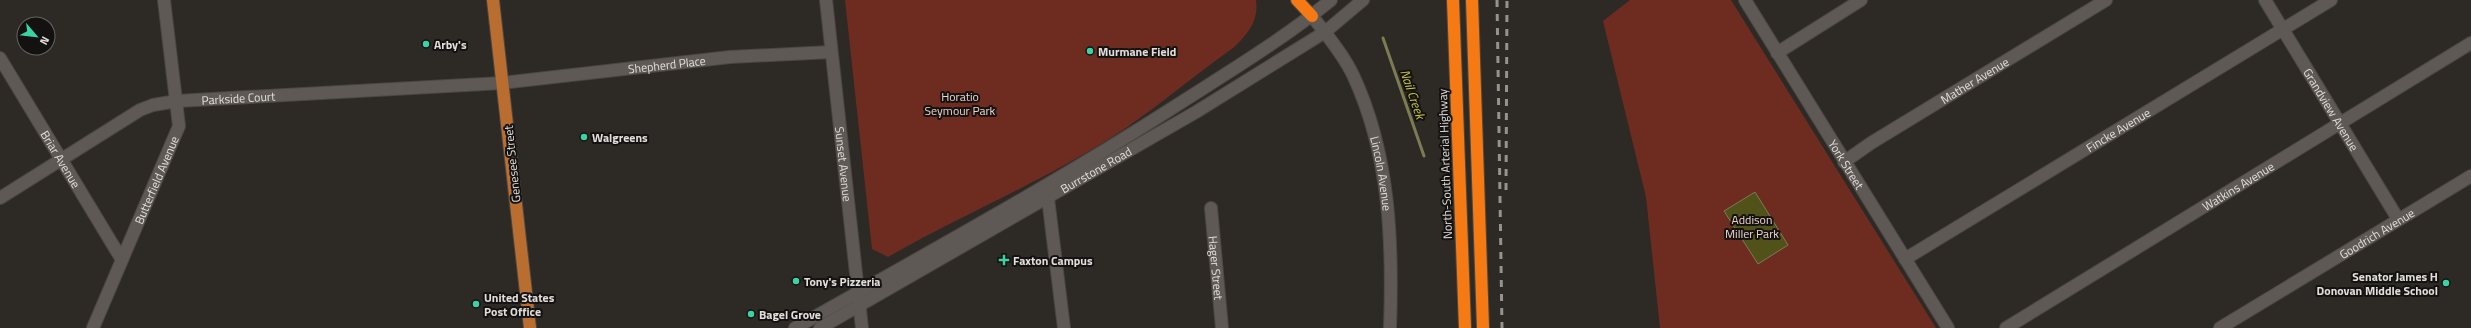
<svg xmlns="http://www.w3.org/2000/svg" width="2471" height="328" font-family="'Titillium Web',sans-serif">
<rect width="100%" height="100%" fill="#2d2925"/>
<g fill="#6e2c21">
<path d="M845,0H1256C1259,21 1247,35 1233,48C1196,74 1161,104 1123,130C1049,179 965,213 888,257L872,249Z"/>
<polygon points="1630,0 1731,0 1936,328 1660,328 1646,197 1603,21"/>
</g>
<polygon fill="#515219" stroke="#7c7c53" points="1755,192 1788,245 1758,264 1724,211"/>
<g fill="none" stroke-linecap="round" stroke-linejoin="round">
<polyline stroke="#7c7c53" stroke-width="3" points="1383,38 1424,156"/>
<defs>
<g id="minor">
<path id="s1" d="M826,0L862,328"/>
<path id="s2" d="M1745,0L1948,328"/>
<path id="s3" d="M2265,0L2398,219"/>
<path id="s4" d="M1312,16C1326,34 1343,54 1353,75C1390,154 1393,243 1390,328"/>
<polyline points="1777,53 1861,0"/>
<path id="s5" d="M0,58L122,260"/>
<path id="s6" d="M1844,162L1871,143L2106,0"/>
<polyline points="1047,190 1064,328"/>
<path id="s7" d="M0,198L140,110L153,105L177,101L502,83L730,57L831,52"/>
<path id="s8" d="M1211,208L1222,328"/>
<path id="s9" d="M1905,259L2331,0"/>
<path id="s10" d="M93,328L179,126L164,0"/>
<path d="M795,328C922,256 1051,186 1174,107C1227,73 1282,40 1331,0"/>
<path id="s11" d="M820,328L1196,112L1325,32L1363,0"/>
<path id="s12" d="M2006,328L2471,43"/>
<path id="s13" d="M2220,328L2471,176"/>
</g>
<polyline id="major" points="493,0 530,328"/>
<g id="highway">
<polyline points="1297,0 1312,16"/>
<polyline points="1453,0 1465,328"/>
<polyline points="1472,0 1483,328"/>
</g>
</defs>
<use href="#minor" stroke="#4b4743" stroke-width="14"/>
<use href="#major" stroke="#4b4743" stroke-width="14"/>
<use href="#highway" stroke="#4b4743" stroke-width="14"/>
<use href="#minor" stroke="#5e5954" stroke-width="12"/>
<use href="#major" stroke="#b96d2e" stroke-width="12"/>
<use href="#highway" stroke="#f57a14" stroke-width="12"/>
<g stroke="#95928f" stroke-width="3" stroke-dasharray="7 7" stroke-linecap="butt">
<polyline points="1497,0 1502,328"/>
<polyline points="1506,190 1507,0"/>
</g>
</g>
<g fill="#39d4a5" stroke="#141210" stroke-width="1.5">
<circle cx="426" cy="44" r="4"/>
<circle cx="1090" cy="51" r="4"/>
<circle cx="584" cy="137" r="4"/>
<path d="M1002 254h4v4h4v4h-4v4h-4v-4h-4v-4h4z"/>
<circle cx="796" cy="281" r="4"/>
<circle cx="2446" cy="283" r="4"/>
<circle cx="476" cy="304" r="4"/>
<circle cx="751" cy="314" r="4"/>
</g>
<g text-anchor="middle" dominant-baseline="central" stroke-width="4" stroke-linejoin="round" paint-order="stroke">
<g font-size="12" font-weight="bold" fill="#e1dedb" stroke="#141210" text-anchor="start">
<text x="434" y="44">Arby's</text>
<text x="1098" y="51">Murmane Field</text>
<text x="592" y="137">Walgreens</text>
<text x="1013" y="260">Faxton Campus</text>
<text x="2438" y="276" text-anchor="end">Senator James H<tspan x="2438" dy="14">Donovan Middle School</tspan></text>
<text x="804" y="281">Tony's Pizzeria</text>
<text x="484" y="297">United States<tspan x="484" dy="14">Post Office</tspan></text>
<text x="759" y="314">Bagel Grove</text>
</g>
<g font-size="12" fill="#e1dedb" stroke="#141210">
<text stroke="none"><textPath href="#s7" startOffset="695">Shepherd Place</textPath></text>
<text stroke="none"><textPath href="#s6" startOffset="154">Mather Avenue</textPath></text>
<text stroke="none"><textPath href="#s7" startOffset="265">Parkside Court</textPath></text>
<text stroke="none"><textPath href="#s3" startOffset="128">Grandview Avenue</textPath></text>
<text stroke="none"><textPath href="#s9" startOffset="249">Fincke Avenue</textPath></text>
<text stroke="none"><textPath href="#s5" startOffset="118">Briar Avenue</textPath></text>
<text transform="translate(512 164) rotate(-96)">Genesee Street</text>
<text stroke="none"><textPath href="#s1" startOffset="165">Sunset Avenue</textPath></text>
<text transform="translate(1445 164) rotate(-92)">North-South Arterial Highway</text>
<text stroke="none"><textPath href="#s2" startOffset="193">York Street</textPath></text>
<text stroke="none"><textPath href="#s11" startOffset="318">Burrstone Road</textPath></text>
<text stroke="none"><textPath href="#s4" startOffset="175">Lincoln Avenue</textPath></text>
<text stroke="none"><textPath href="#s10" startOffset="161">Butterfield Avenue</textPath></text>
<text stroke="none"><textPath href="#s12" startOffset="272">Watkins Avenue</textPath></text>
<text stroke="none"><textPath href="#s13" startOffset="183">Goodrich Avenue</textPath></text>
<text stroke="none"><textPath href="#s8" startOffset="60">Hager Street</textPath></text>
</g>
<g font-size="12" fill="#efd3cd" stroke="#141210">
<text x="960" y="96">Horatio<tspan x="960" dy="14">Seymour Park</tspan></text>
<text x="1752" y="219">Addison<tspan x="1752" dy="14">Miller Park</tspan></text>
</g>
<g font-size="13" font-style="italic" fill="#cbcb3c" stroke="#141210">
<text transform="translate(1413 94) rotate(71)">Nail Creek</text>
</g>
</g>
<g transform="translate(36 36) rotate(118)"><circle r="19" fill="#141210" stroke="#666461"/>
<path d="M0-3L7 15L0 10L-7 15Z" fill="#39d4a5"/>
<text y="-6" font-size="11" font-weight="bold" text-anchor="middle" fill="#e1dedb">N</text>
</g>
</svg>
